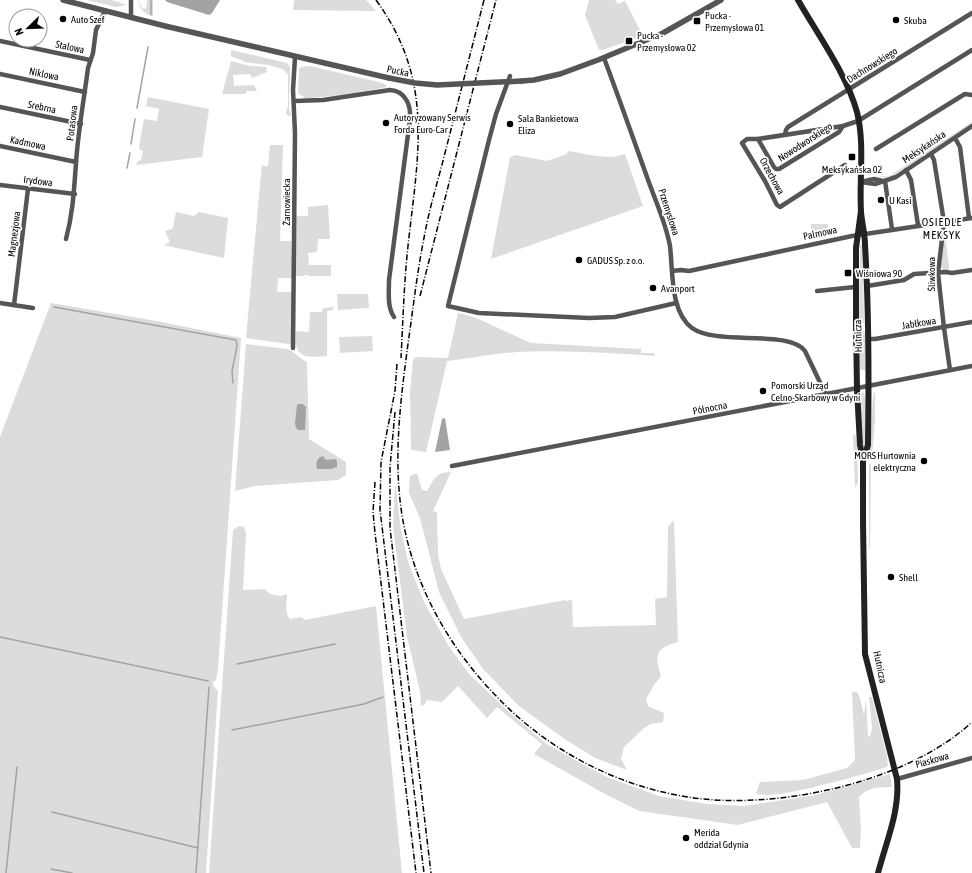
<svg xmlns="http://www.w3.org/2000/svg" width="972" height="873" font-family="'Asap Condensed',sans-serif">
<rect width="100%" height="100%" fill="#fff"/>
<g fill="#dcdcdc">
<polygon points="87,0 111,0 127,5 116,7"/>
<path d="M138,0L142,8L146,9L147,0H153V16C144,14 140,9 138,0Z"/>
<polygon points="294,0 366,0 376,11 293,10"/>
<polygon points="589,0 615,0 618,4 625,1 640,30 639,31 642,36 603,50 599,50 585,15"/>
<path d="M231,50L287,63L290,67L289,109L291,115L289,116L286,114L287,108L288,107V75L283,69L268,65L245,62C241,59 236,59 231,56Z"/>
<polygon points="231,61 250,66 266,67 267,72 252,78 250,74 233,75 234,86 254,85 257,91 246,91 246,94 222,94"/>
<polygon points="310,66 379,82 385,84 387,87 356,93 304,99 303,96 300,95 298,93 299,69 301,67"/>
<polygon points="148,97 209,109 202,157 136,165 138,161 141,160 143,151 140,150 139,147 144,119 157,121 159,109 146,106"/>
<polygon points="972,122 972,124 894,175 885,177 876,176 887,176 891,175"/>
<polygon points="270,145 283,145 280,241 291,241 293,278 278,278 277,292 293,292 292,343 288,344 246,338 262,163 263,166 268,166"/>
<path d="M568,151C586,153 606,161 625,154L643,206L491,259L510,157L516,155L547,161L567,154Z"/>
<polygon points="328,205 330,239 318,239 317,252 308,253 309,265 331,265 331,276 309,276 308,275 304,275 304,276 295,276 296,216 308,216 308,207"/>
<polygon points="176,212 194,216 199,212 228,218 224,258 163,245 170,242 165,231 172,229 173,227"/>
<polygon points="811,224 828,224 828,231 822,235 811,234"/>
<polygon points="943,235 945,235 949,266 949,269 944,271 941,267"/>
<polygon points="860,245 863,245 864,323 863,323 859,322"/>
<polygon points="337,294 368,294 369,308 338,310"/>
<polygon points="51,303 151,320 241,338 218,669 216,680 213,682 213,685 218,691 206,873 0,873 0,437"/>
<path d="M333,307V310L327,311V356C315,357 299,360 296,345C295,341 296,335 296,331L309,332L310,312H322L323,308Z"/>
<path d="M458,313L474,317L531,343L641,349V353H654L655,356C605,353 555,349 505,353C485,355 466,359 447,361L426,452L411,450L410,392L413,360L416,357L448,358Z"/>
<polygon points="862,330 865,332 865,370 859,370 859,333"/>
<polygon points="372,336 373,351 340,353 339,337"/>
<path d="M246,344L288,349C295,352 300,359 307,362L309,439L346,462V475L338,480L255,486L235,491Z"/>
<polygon points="875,391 875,421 872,457 870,454 873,396"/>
<path d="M863,392C869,398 865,445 864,456H863L860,394Z"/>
<polygon points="855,434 857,443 858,479 858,483 855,488 853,435"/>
<polygon points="871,463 870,551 869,545 869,465"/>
<path d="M451,472L433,511L437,512L438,554L441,569L464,619L565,600L566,601L572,600L573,627L656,625L655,599L667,597L668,527L674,520L678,642C656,648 654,654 661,676L654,685L646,699L648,706L664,713L663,722L650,724L643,729L624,747L621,759L627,770L595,758L563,738L519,706L483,669L461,637L439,592L420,518L409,493L410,476L417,473L422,490L427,491C435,479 434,473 451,472Z"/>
<path d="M395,481L401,530L408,562L424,602L448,645L469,674L508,711L545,743L582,764L609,778L659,796L707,804L744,806L816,795L890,774L892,787C878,787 868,787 859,797L861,830L860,848H852L827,802L738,825L639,811L605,794L534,754L542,744L497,707L487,718L458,686L442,702L427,700L424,705L421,706L420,691L407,637L393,526Z"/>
<path d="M239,526L244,527L246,533L243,590L265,589L270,594L281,596L287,594C287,603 284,612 290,619L301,617L305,620L376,606L402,873H209L233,530Z"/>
<path d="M852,692H857L860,698L864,715L866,699L868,735L870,737L872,728L869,697H872L887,756L888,766L884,768C858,776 832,783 806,789C790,792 772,797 756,794L760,782L803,780L847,768L855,760Z"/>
</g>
<g fill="#a3a3a3">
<polygon points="165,0 220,0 212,13 209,15 167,2"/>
<polygon points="299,404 303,404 306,407 306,409 305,430 298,430 296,428 295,423 297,405"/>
<polygon points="445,418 450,450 435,452 442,419"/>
<path d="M323,456L326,460L335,459L337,461V467L331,469H317C316,463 316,458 323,456Z"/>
</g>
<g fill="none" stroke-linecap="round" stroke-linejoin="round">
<g stroke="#a3a3a3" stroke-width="1.5">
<polyline points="151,0 151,15"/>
<polyline points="137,108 148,47"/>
<polyline points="131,144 135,119"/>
<polyline points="127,168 130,153"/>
<polyline points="54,307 236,340 237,346 232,371 233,383"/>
<polyline points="0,637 208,681"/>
<polyline points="237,664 335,644"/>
<polyline points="232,730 364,704 383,697"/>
<polyline points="52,812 198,848"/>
<polyline points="51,869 72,873"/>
<polyline points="6,873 17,767"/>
<polyline points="196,873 209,687"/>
</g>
<g stroke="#555" stroke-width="4.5">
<polyline points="131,17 131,0"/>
<polyline points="0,41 90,60"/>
<path d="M604,58C619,98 633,138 647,177C655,200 666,223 670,246C673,271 670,312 692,328C717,346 789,329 805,351L826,395"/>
<polyline points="0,74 85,92"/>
<polyline points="510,76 496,114 489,140 448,306 479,313 589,318 615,317 676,303"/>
<path d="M295,101L323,100L390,90C406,91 411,106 410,119L389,280C389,292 387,307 394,317"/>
<polyline points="0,107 81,124"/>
<polyline points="785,134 786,130 788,127 972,13"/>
<polyline points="955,138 960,147 969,218"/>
<polyline points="758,139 774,167 776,169 779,169 839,132 843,126"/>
<polyline points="0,146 76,162"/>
<polyline points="876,149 960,97 965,94 972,95"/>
<polyline points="931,154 934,160 944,222 938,273 944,328 950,370"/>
<polyline points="845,165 780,207 777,205 765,181 742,143 747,139 758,139 843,126 858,121 972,50"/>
<polyline points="906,170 911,180 918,225"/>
<polyline points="865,181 874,179 883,181"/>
<polyline points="885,181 892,229"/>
<polyline points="861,182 875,184 896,177 972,126"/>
<polyline points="0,185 75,194"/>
<path d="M66,239C73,213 74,190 76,163C78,132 84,99 88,68L93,53L96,30L105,11"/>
<polyline points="672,271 681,270 689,271 852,236 972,218"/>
<polyline points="867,286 904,280 914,274 946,272 952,273 972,270"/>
<polyline points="817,291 855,287"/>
<polyline points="0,303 33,308"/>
<polyline points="14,305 28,189"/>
<polyline points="868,339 875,339 972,322"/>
<polyline points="293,348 295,133 293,90 295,57"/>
<polyline points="452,466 972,366"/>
<polyline points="897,779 972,758"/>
</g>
<g stroke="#555" stroke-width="5.5">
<polyline points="63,0 165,26 389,78"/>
<polyline points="522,81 534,80 560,74 598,60 663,33 721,0"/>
</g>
<g stroke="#222" stroke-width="6">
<path d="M798,0C818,35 846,73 857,112C865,144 859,179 861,212C862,223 865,234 865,245C869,311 869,378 868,445L863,460"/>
<path d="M861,211L856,248V326L857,389L860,445L863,460V522L865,654L897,779C900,811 886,842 878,873"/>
</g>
<g stroke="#000" stroke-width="1.5" stroke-dasharray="6 2 1 2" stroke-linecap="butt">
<path d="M376,0C435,81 418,154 408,246C404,283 403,320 401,358"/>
<path d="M484,0C471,51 458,102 445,153C438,181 429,209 424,238C417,273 413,309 408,344C400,404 392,466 404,526C417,592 453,653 500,700C550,751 617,786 688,797C774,811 907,783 972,722"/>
<polyline points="420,296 496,0"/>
<polyline points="397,364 395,391 381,462 380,510 424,873"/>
<polyline points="395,412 390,467 390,528 431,873"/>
<polyline points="375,482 373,512 375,533 416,873"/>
</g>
<polyline stroke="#555" stroke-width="5.5" points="389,78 415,83 437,85 522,81"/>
</g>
<g fill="#000" stroke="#fff" stroke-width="1.5">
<circle cx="63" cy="19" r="4"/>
<circle cx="896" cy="20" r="4"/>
<rect x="693" y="17" width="8" height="8" rx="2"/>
<rect x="625" y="37" width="8" height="8" rx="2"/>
<circle cx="386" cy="123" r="4"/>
<circle cx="510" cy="124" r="4"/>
<rect x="848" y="153" width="8" height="8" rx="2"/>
<circle cx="881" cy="200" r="4"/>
<circle cx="579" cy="260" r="4"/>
<rect x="844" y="269" width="8" height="8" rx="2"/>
<circle cx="653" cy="288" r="4"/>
<circle cx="763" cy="391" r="4"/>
<circle cx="924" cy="461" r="4"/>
<circle cx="891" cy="577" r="4"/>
<circle cx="686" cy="838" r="4"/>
</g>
<g text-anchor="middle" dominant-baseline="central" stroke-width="3.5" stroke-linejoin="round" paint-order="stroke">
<g font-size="10" fill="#000" stroke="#fff" text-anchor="start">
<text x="705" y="15">Pucka -<tspan x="705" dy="12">Przemysłowa 01</tspan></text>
<text x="71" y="19">Auto Szef</text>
<text x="904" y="20">Skuba</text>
<text x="637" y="35">Pucka -<tspan x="637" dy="12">Przemysłowa 02</tspan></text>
<text x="394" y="117">Autoryzowany Serwis<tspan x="394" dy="12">Forda Euro-Car</tspan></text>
<text x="518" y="118">Sala Bankietowa<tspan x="518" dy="12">Eliza</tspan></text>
<text x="852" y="169" text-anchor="middle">Meksykańska 02</text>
<text x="889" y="200">U Kasi</text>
<text x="587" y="260">GADUS Sp. z o.o.</text>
<text x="856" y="273">Wiśniowa 90</text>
<text x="661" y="288">Avanport</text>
<text x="771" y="385">Pomorski Urząd<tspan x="771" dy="12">Celno-Skarbowy w Gdyni</tspan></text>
<text x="916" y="455" text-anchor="end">MORS Hurtownia<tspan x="916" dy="12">elektryczna</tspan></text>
<text x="899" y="577">Shell</text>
<text x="694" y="832">Merida<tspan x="694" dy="12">oddział Gdynia</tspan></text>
</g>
<g font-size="10" fill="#000" stroke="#fff">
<text transform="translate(70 47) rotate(12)">Stalowa</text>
<text transform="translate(872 65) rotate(-32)">Dachnowskiego</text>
<text transform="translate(398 71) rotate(12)">Pucka</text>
<text transform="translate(44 74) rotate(12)">Niklowa</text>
<text transform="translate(42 107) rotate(12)">Srebrna</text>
<text transform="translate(72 123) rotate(-83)">Potasowa</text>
<text transform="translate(805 142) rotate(-33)">Nowodworskiego</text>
<text transform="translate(28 143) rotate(12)">Kadmowa</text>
<text transform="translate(924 147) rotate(-34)">Meksykańska</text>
<text transform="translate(772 176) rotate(61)">Orzechowa</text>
<text transform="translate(38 181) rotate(7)">Irydowa</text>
<text transform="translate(286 202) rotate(-90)">Żarnowiecka</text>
<text transform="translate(669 212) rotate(72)">Przemysłowa</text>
<text transform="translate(820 233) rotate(-12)">Palmowa</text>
<text transform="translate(14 234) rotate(-83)">Magnezjowa</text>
<text transform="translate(931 274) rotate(-90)">Śliwkowa</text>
<text transform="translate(919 323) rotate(-9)">Jabłkowa</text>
<text transform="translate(858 336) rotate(-91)">Hutnicza</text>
<text transform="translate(710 408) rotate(-11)">Północna</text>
<text transform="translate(880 667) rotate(78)">Hutnicza</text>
<text transform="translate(932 760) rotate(-16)">Piaskowa</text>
</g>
<g font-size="11" letter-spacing="1" fill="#000" stroke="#fff">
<text x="942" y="222">OSIEDLE<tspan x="942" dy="13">MEKSYK</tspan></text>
</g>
</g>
<g transform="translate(28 28) rotate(247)"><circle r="19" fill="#ffffff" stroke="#999999"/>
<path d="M0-3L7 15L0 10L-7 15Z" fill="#000000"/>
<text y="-6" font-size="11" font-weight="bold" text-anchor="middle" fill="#000000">N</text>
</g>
</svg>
